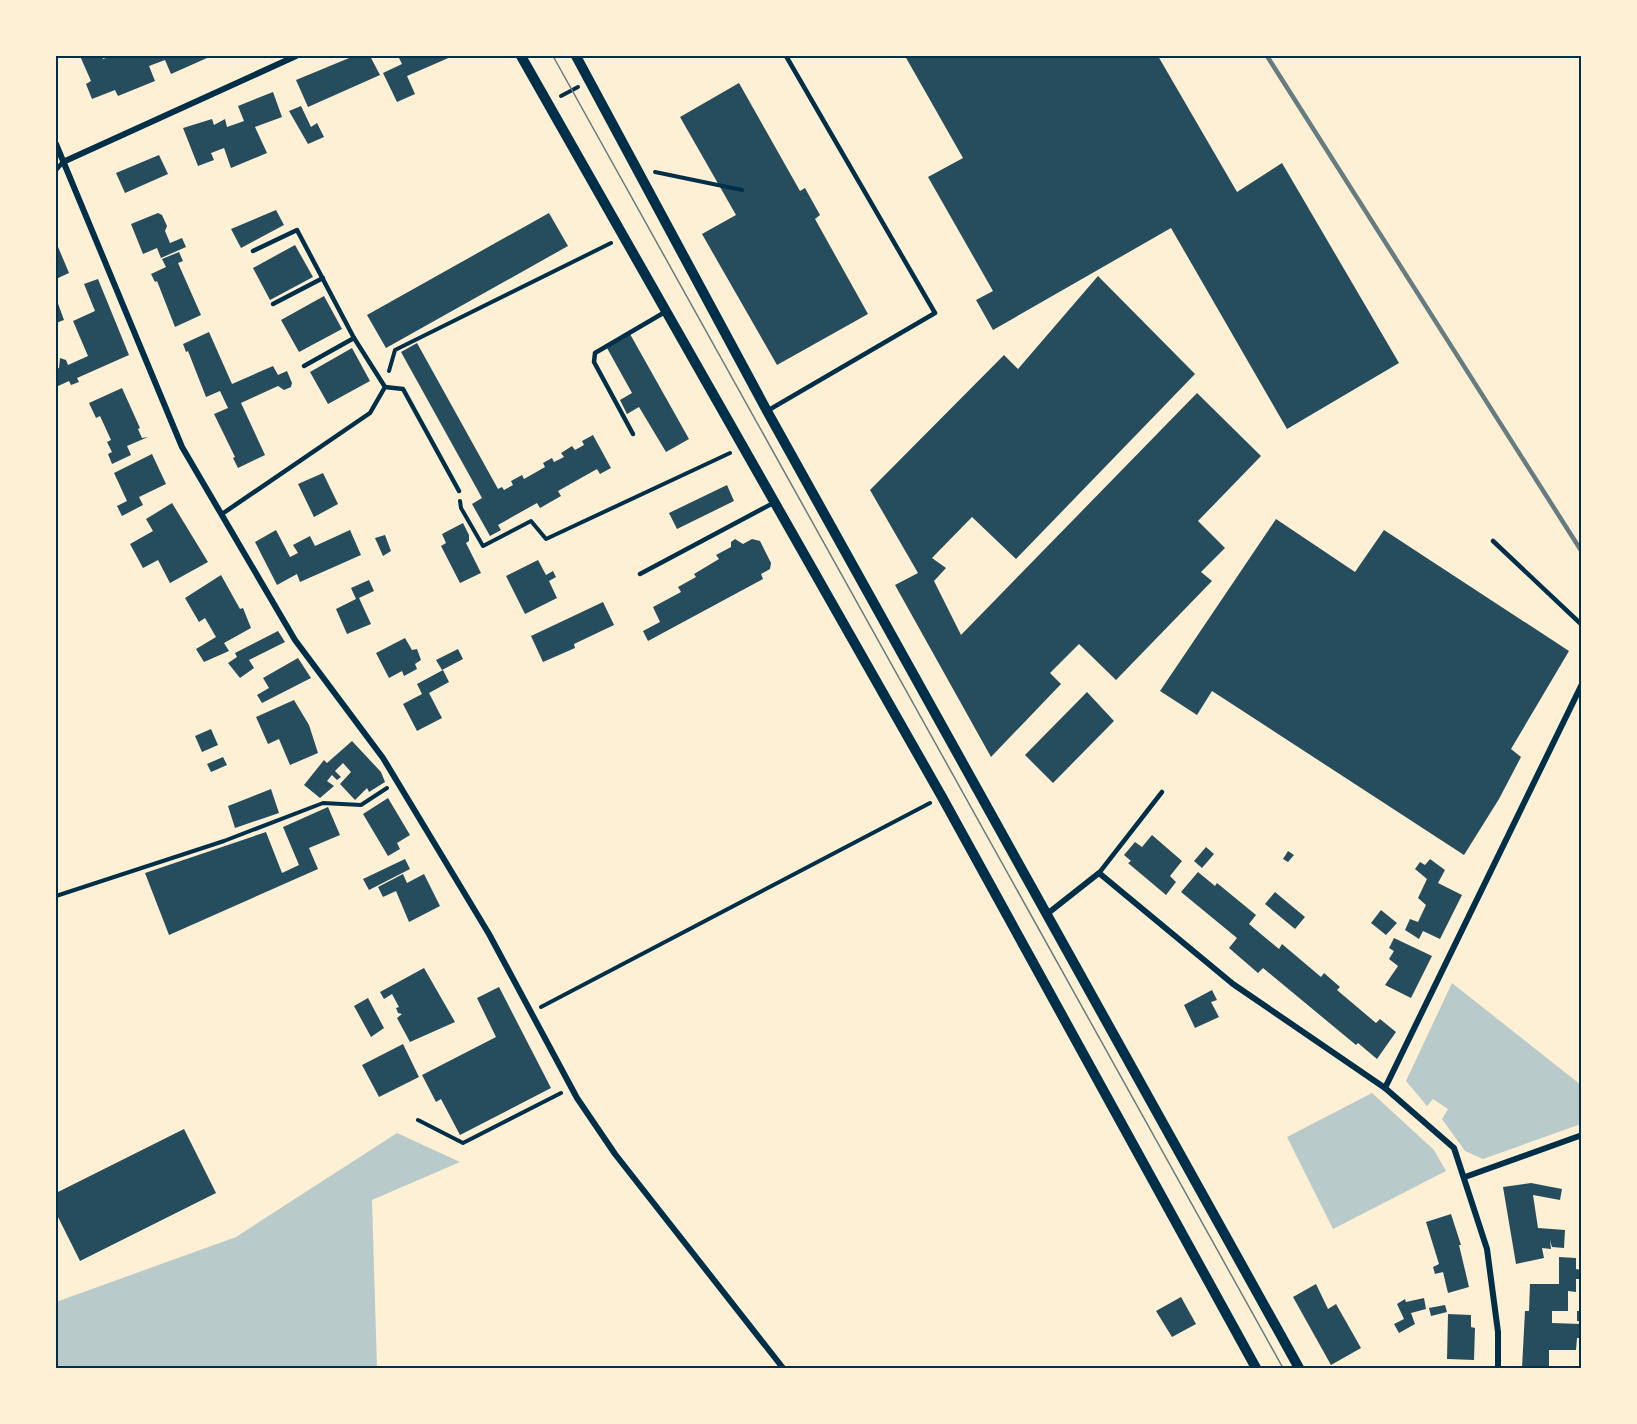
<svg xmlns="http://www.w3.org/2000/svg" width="1637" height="1424" font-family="'Noto Sans',sans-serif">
<rect width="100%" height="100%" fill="#fdf0d5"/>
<g fill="#b9caca">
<polygon points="1452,983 1581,1085 1581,1124 1483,1159 1465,1151 1442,1119 1448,1109 1433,1099 1427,1106 1406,1081"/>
<polygon points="1372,1093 1434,1150 1446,1171 1333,1229 1287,1137"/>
<polygon points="397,1133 460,1162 372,1200 377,1368 56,1368 56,1302 236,1237"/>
</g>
<g fill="#264d5e">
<polygon points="80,56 102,56 103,59 111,56 208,56 207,58 171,74 165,60 149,66 155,81 118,96 115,90 92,99 86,84 91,81"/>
<polygon points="354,56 370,56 380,75 308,107 296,80"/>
<polygon points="398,56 453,56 407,76 415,94 397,102 383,73 402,64"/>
<polygon points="905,56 1158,56 1237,192 1282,163 1399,363 1287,429 1171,228 993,330 976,300 993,291 928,177 963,158"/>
<polygon points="739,83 800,191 805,188 820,215 815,219 868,314 777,365 702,234 736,215 680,117"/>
<polygon points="273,92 282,117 255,127 267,153 231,168 224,148 211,153 214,160 198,166 183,128 212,119 214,125 225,119 227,127 244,121 238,106"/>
<polygon points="301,106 311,127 317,123 324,137 308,144 289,111"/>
<polygon points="159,155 168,174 125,193 116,173"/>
<polygon points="276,210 284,225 241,248 231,229"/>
<polygon points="158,213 162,215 167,226 165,231 170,243 182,238 186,247 161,258 157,248 143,254 131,224"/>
<polygon points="549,213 568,246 386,348 367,315"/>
<polygon points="56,242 69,273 56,279"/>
<polygon points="295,245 313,277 270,300 253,268"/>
<polygon points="179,252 183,261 178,263 201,315 175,327 157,281 155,282 151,274 166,267 162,259"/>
<polygon points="1098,276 1195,374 1016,559 972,517 932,558 946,568 934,581 961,635 1197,393 1261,456 1198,521 1225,548 1201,572 1212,581 1116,680 1079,644 1050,673 1061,684 991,757 895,585 918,573 870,490 1004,355 1018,369"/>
<polygon points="98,279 129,355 77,378 79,382 71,385 69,381 56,387 56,369 59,368 60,358 66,360 68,365 88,356 73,321 95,311 84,284"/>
<polygon points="324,296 342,329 299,352 281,320"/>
<polygon points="56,298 64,320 56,323"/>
<polygon points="209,332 232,384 273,366 278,375 287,371 292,383 291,387 284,390 278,386 241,403 265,455 238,468 233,458 235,457 214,414 228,408 220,391 206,397 188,351 186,352 183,344"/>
<polygon points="630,334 689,439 666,452 639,407 627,414 620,400 632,393 607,348"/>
<polygon points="417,343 498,489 502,487 504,490 513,485 511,481 522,475 524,479 545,467 543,463 552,458 554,462 564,457 561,453 572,446 575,450 584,445 582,441 593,435 611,468 600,474 597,469 558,491 561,496 540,508 537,503 498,525 501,530 490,536 472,504 482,498 401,352"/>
<polygon points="352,348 370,381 328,404 310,372"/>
<polygon points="122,388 140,428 138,429 142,438 148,437 127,446 131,455 112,464 108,454 112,452 107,442 111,440 100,416 96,418 89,403"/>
<polygon points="152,454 166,484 139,497 143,505 122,516 117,506 127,501 114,473"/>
<polygon points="323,473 338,504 314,517 298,484"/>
<polygon points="727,485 734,501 677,529 669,513"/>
<polygon points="172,503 208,562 170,583 158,560 143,568 130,544 153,531 146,519"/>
<polygon points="1276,519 1355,572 1384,530 1569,651 1511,749 1521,757 1499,799 1464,855 1212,691 1197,715 1160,691"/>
<polygon points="463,523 469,535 469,541 466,543 481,573 460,583 441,546 446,543 442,534"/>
<polygon points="276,530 290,557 298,553 293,545 310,536 315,546 350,530 361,555 300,582 297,574 277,585 255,542"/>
<polygon points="385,535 391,551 383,556 375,538"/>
<polygon points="735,539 743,544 752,539 760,541 771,563 770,569 761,574 763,579 648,641 643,631 660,622 653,607 681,592 678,587 696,577 694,574 719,559 716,555 731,547 731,542"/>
<polygon points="538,560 546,575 553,571 556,577 549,581 557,598 525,614 506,576"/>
<polygon points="221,575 240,609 243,608 251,628 224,643 229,651 204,662 196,649 216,637 205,618 199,622 185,598"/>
<polygon points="369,580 374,591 359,598 371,624 347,634 336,609 356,599 351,588"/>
<polygon points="603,602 614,625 574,644 575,648 543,662 531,636"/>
<polygon points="278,631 285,642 249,660 254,668 240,678 228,663 237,657 235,653"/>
<polygon points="405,638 412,650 417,649 421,660 415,664 417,669 404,676 402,671 389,678 376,653"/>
<polygon points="458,649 463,659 442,670 436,660"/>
<polygon points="298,658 311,678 262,703 257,695 269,688 263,678"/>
<polygon points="443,670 449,682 429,693 442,718 417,731 403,704 422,694 417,684"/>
<polygon points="1087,692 1114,721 1053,783 1025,755"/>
<polygon points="294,700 309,725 318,753 290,765 279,739 268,744 256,717"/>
<polygon points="211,729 218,745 202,752 195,736"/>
<polygon points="352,741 381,772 385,782 369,792 367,788 355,800 340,784 351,772 343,763 335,771 341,777 337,780 332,775 327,781 334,786 320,798 304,785 324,760 327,763"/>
<polygon points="223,757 227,765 211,772 207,764"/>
<polygon points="271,789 279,813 235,828 228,806"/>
<polygon points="388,798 410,835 397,843 400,849 388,856 363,814"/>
<polygon points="328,807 340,835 309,848 318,869 169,935 145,873 266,832 282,873 299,865 283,827"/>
<polygon points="1152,835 1182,861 1170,876 1176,882 1166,895 1128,863 1131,861 1124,855 1135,842 1142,847"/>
<polygon points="1206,847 1214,854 1202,868 1194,861"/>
<polygon points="1288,851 1294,855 1288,862 1283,859"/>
<polygon points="405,859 410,869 369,890 363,879"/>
<polygon points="1430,859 1445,870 1438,883 1462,895 1440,939 1423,931 1419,939 1405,930 1410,919 1418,922 1426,905 1418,898 1427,879 1415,869 1420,862 1425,865"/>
<polygon points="1198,872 1215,886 1217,883 1256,915 1249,924 1279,949 1282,944 1321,977 1324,973 1340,987 1337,990 1376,1023 1380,1019 1396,1032 1377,1059 1358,1043 1356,1045 1263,968 1258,973 1229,948 1237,938 1181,892"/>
<polygon points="403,874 407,883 424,874 440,906 409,922 396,891 383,897 378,887"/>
<polygon points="1275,892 1305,917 1295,929 1265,904"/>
<polygon points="1381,910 1397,923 1386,935 1371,923"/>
<polygon points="1394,938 1432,956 1411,998 1385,985 1398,966 1389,959 1394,951 1389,948"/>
<polygon points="424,968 455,1022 410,1042 397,1018 402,1014 398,1013 396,1008 399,1007 392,994 384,999 380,992"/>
<polygon points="499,987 551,1088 460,1135 441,1099 436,1102 422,1075 496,1037 477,998"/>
<polygon points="1212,990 1217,1000 1211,1002 1219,1017 1195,1028 1184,1005"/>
<polygon points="368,998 384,1028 371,1037 354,1006"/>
<polygon points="403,1044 419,1077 379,1097 362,1065"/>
<polygon points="184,1129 216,1193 80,1261 56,1213 56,1193"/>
<polygon points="1531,1183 1562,1189 1560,1200 1533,1195 1538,1228 1565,1230 1564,1248 1552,1247 1550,1240 1551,1249 1542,1248 1544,1258 1516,1264 1503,1187"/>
<polygon points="1451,1214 1461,1245 1459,1245 1469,1287 1448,1293 1443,1272 1435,1274 1433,1267 1439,1264 1426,1222"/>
<polygon points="1559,1257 1576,1258 1576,1269 1581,1270 1581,1279 1576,1279 1576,1292 1568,1291 1568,1311 1552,1311 1552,1323 1581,1324 1581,1338 1577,1338 1576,1350 1549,1350 1549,1368 1522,1368 1525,1311 1529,1311 1530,1284 1559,1284"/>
<polygon points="1316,1284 1328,1309 1336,1304 1361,1348 1331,1365 1293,1297"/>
<polygon points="1181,1297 1196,1324 1172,1337 1156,1311"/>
<polygon points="1424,1298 1426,1309 1411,1313 1415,1324 1399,1333 1394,1324 1404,1319 1397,1304 1405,1299 1406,1302"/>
<polygon points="1445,1305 1447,1312 1431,1316 1429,1308"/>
<rect x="1577" y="1311" width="4" height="10"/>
<polygon points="1448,1314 1471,1315 1471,1327 1475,1328 1474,1360 1447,1359"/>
</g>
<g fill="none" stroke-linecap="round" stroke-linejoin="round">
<g stroke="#003049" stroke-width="4">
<polyline points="561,96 578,87"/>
<polyline points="655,172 742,190"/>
<polyline points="389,371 395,350 611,243"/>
<polyline points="460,501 461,508 483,546 531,521 546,539 730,453"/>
<polyline points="56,896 224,841 323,803 361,805 387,788"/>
<polyline points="541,1007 930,803"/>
<polyline points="418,1120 463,1143 561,1093"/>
</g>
<g stroke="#003049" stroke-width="4.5">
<polyline points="56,170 63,162"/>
<polyline points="253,251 297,230 354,338 385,387"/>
<polyline points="273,304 323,278"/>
<polyline points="304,366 354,338"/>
<polyline points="767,411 935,313 786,56"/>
<polyline points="633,434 594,362 595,353 665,312"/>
<polyline points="222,514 370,413 385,387 403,389 459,491"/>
<polyline points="1493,541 1582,625"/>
<polyline points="640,574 775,502"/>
<polyline points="1099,873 1162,792"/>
</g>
<g stroke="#003049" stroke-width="6">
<polyline points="56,144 182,447 295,640 383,758 489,934 577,1098 615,1154 783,1368"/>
<polyline points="63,162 296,56"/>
<polyline points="1047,914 1099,873 1233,984 1385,1088 1454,1148 1487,1249 1498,1332 1498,1368"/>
<polyline points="1385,1088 1582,684"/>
<polyline points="1465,1177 1582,1135"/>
</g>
<g stroke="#003049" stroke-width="10">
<polyline points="521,56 942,797 1256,1368"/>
<polyline points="576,56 767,411 1299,1368"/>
</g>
<polyline stroke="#657d81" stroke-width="1.5" points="553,56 1283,1368"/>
<polyline stroke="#657d81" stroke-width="4.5" points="1267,56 1582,552"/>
</g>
<rect width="1637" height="1424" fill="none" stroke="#fdf0d5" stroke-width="114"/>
<rect x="57" y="57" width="1523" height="1310" fill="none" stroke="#003049" stroke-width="2"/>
</svg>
